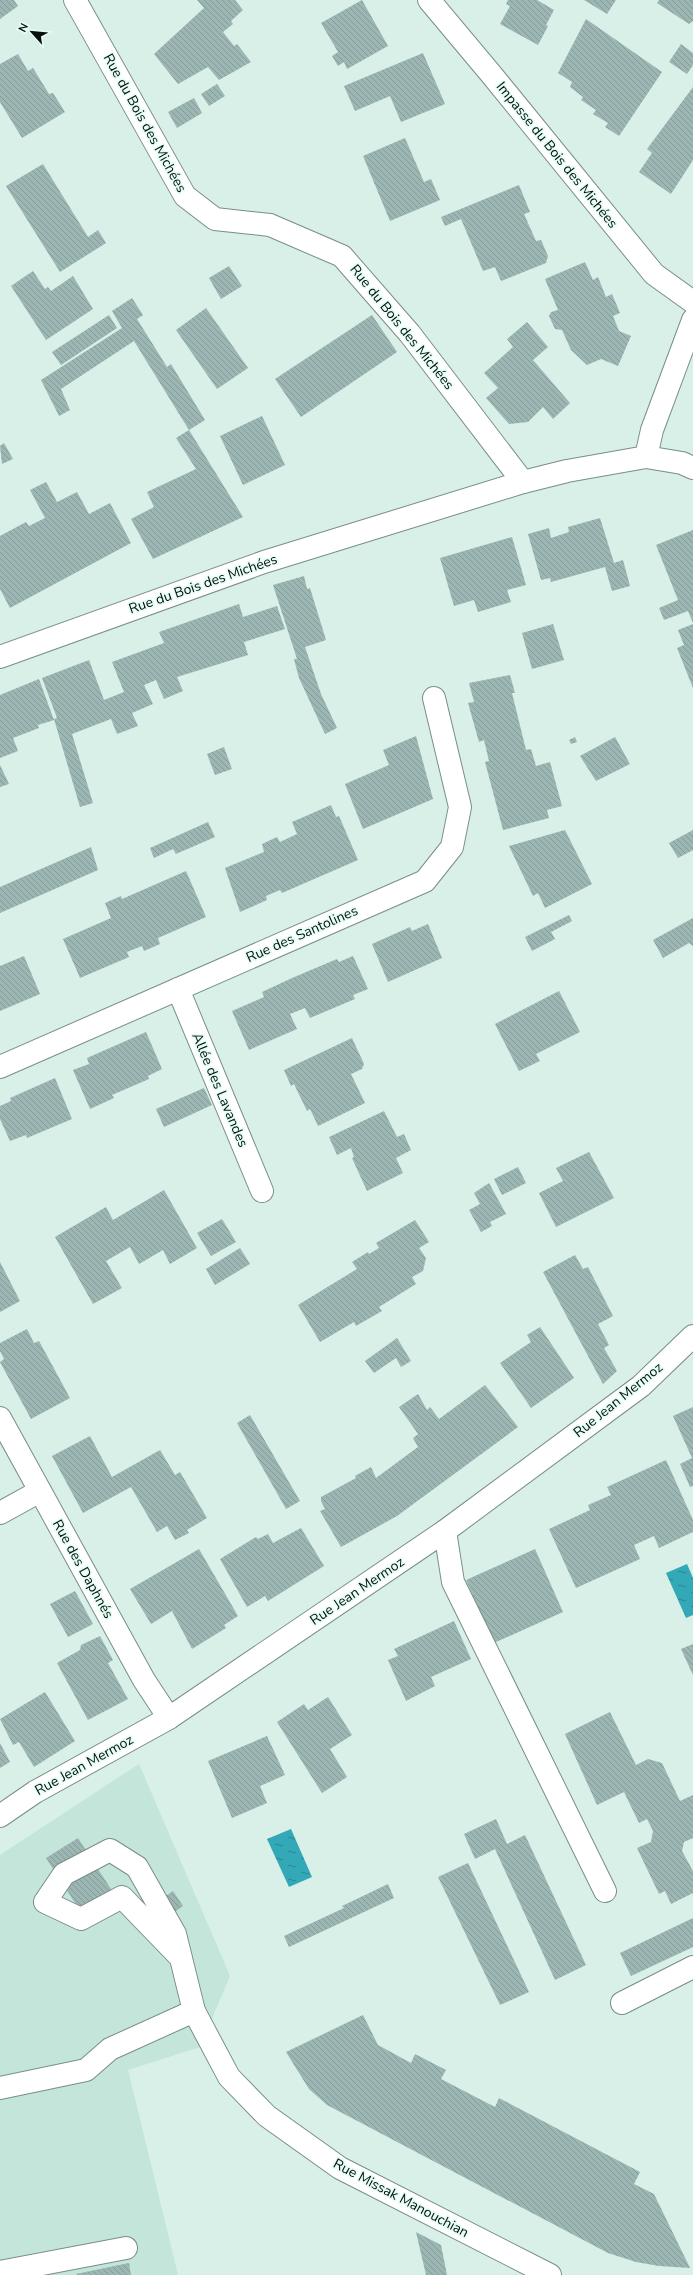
<svg xmlns="http://www.w3.org/2000/svg" width="693" height="2275" font-family="'Nunito Sans',sans-serif">
<defs>
<pattern id="water-ripples" width="26" height="14" patternUnits="userSpaceOnUse"><rect width="26" height="14" fill="#33a8b7"/><path d="M2 4q2-2 4 0t4 0M15 11q2-2 4 0t4 0" fill="none" stroke="#298793"/></pattern>
<pattern id="building-back-hatch" width="6" height="6" patternUnits="userSpaceOnUse"><rect width="6" height="6" fill="#9cb6b3"/><path d="M-1 5l2 2M0 0l6 6M5-1l2 2" fill="none" stroke="#859b99"/></pattern>
</defs>
<rect width="100%" height="100%" fill="#d8f0e7"/>
<polygon fill="#c4e5d9" points="139,1764 230,1976 200,2047 128,2070 178,2275 0,2275 0,1855"/>
<g fill="url(#water-ripples)">
<polygon points="687,1564 693,1578 693,1615 686,1618 666,1573"/>
<polygon points="291,1829 312,1877 289,1887 267,1839"/>
</g>
<g fill="url(#building-back-hatch)">
<polygon points="0,0 14,0 18,6 0,19"/>
<polygon points="197,0 235,0 243,10 231,21 233,24 223,32 234,46 237,44 251,62 219,80 208,67 178,84 154,54 204,8"/>
<polygon points="362,0 388,46 347,69 344,62 338,66 332,56 338,52 321,23"/>
<polygon points="508,0 537,0 554,10 546,25 548,26 538,45 500,24 510,6 506,4"/>
<polygon points="584,0 616,0 607,14"/>
<polygon points="659,0 693,0 693,21 689,24 657,3"/>
<polygon points="586,19 662,72 619,136 605,127 608,123 593,114 596,110 581,100 583,97 570,87 572,82 558,73"/>
<polygon points="681,44 693,53 693,65 687,74 669,62"/>
<polygon points="423,53 445,104 401,122 390,96 355,111 344,86"/>
<polygon points="18,54 28,71 33,68 49,94 53,93 65,112 22,138 0,102 0,64"/>
<polygon points="217,84 225,96 209,106 201,94"/>
<polygon points="693,87 693,160 671,194 639,172 652,153 647,149"/>
<polygon points="194,98 202,113 177,128 168,112"/>
<polygon points="405,138 424,182 431,179 440,200 390,221 363,156"/>
<polygon points="43,164 88,237 98,230 106,243 60,272 6,186"/>
<polygon points="519,185 530,212 524,214 536,241 541,240 548,256 546,263 501,281 495,267 483,271 461,219 445,226 441,217"/>
<polygon points="585,262 593,280 598,277 606,297 612,294 620,313 613,316 619,331 631,336 618,366 601,359 587,365 571,350 562,330 555,329 549,316 551,312 558,310 545,279"/>
<polygon points="229,266 242,286 221,299 209,278"/>
<polygon points="33,271 45,289 48,287 51,291 73,276 93,309 46,340 11,286"/>
<polygon points="132,298 143,315 137,319 167,367 171,364 205,420 189,430 134,341 61,389 70,410 59,416 41,380 122,328 112,311"/>
<polygon points="206,308 248,368 217,389 176,330"/>
<polygon points="109,315 117,328 61,365 52,352"/>
<polygon points="372,315 397,352 301,417 275,379"/>
<polygon points="527,322 548,347 533,360 570,403 553,419 543,407 528,422 509,424 486,398 498,388 484,373 513,347 507,339"/>
<polygon points="262,416 285,465 243,485 220,436"/>
<polygon points="189,430 243,517 153,559 131,519 154,507 147,492 196,469 176,438"/>
<polygon points="4,443 13,459 2,464 0,446"/>
<polygon points="46,482 57,502 77,492 89,514 110,503 131,543 10,608 0,589 0,536 26,522 29,526 45,518 30,490"/>
<polygon points="600,518 614,563 623,560 630,586 612,591 605,567 551,582 550,578 541,580 528,534 549,528 551,538 569,532 568,527"/>
<polygon points="693,530 693,623 688,611 664,620 659,608 678,600 656,545"/>
<polygon points="512,537 526,585 507,590 511,602 478,612 474,600 454,606 440,558"/>
<polygon points="304,576 307,589 310,588 326,640 305,647 321,694 337,728 325,734 299,678 294,659 297,659 273,585"/>
<polygon points="239,604 243,617 277,606 285,629 244,642 248,655 177,677 183,691 164,699 156,680 144,685 153,704 132,713 138,726 117,734 111,719 72,734 93,803 80,807 54,719 57,718 42,678 89,660 104,700 124,692 112,662 164,643 159,632"/>
<polygon points="553,624 564,660 532,669 522,633"/>
<polygon points="693,624 693,688 677,648 684,645 678,630"/>
<polygon points="510,675 515,693 512,693 526,750 531,749 536,766 550,762 562,806 547,810 549,818 503,830 485,762 489,761 484,740 479,742 468,703 474,702 469,683"/>
<polygon points="39,679 54,720 38,725 39,728 13,738 18,751 0,758 0,695"/>
<polygon points="416,736 433,799 363,829 345,784 389,765 383,750"/>
<polygon points="575,737 577,742 571,744 569,740"/>
<polygon points="615,737 630,764 596,781 580,756"/>
<polygon points="224,747 232,769 215,775 207,754"/>
<polygon points="0,765 9,784 0,787"/>
<polygon points="331,805 336,817 339,816 358,860 282,893 280,890 266,896 267,900 240,912 225,868 264,852 262,844 277,837 280,842 297,834 292,822"/>
<polygon points="208,822 215,837 176,854 173,849 154,858 150,848"/>
<polygon points="565,830 592,884 545,908 538,893 533,896 509,846"/>
<polygon points="693,830 693,850 678,858 669,843"/>
<polygon points="91,847 98,870 0,913 0,887"/>
<polygon points="186,871 206,917 158,938 160,944 144,951 142,946 127,952 129,957 80,978 63,939 111,918 105,903 121,896 122,899"/>
<polygon points="569,915 572,921 551,932 555,939 532,951 525,937"/>
<polygon points="693,918 693,946 689,943 663,958 653,940"/>
<polygon points="428,924 442,958 388,982 372,944 410,927 412,931"/>
<polygon points="24,956 40,994 0,1011 0,966"/>
<polygon points="353,956 368,989 353,995 355,999 310,1018 305,1008 290,1014 297,1029 249,1050 232,1011 264,997 262,992 292,978 337,959 339,962"/>
<polygon points="559,991 580,1032 536,1054 540,1061 519,1071 495,1024"/>
<polygon points="146,1032 162,1069 148,1076 149,1079 112,1095 114,1098 90,1109 73,1070 89,1064 87,1058"/>
<polygon points="352,1038 364,1064 362,1069 351,1074 365,1103 318,1126 310,1109 307,1111 294,1084 291,1086 284,1070"/>
<polygon points="55,1078 72,1119 27,1138 26,1135 10,1141 0,1119 0,1106 11,1101 10,1098"/>
<polygon points="204,1088 212,1105 164,1127 156,1109"/>
<polygon points="384,1111 397,1137 404,1134 411,1150 396,1158 403,1173 367,1191 352,1158 354,1157 351,1148 337,1155 329,1137"/>
<polygon points="589,1152 614,1198 556,1227 539,1193 563,1181 556,1168"/>
<polygon points="518,1167 526,1183 502,1195 494,1179"/>
<polygon points="489,1183 506,1214 490,1222 492,1226 481,1232 469,1210 480,1204 474,1193"/>
<polygon points="164,1190 197,1248 170,1264 163,1250 139,1264 130,1247 106,1261 122,1288 93,1304 55,1237 106,1207 113,1220"/>
<polygon points="222,1219 236,1242 211,1256 197,1233"/>
<polygon points="415,1220 429,1242 419,1248 426,1258 423,1271 412,1277 416,1284 379,1307 382,1311 356,1326 354,1322 320,1342 298,1305 357,1269 352,1262 368,1252 369,1254 379,1248 376,1243"/>
<polygon points="240,1248 250,1264 215,1285 206,1269"/>
<polygon points="575,1255 583,1269 588,1267 613,1316 598,1324 609,1345 604,1348 617,1371 603,1384 543,1272"/>
<polygon points="0,1262 20,1301 0,1312"/>
<polygon points="540,1327 574,1378 531,1408 500,1363 531,1342 527,1335"/>
<polygon points="27,1329 34,1343 39,1341 70,1398 31,1419 0,1362 4,1359 0,1351 0,1343"/>
<polygon points="397,1338 411,1361 401,1367 396,1358 374,1373 365,1361"/>
<polygon points="485,1385 518,1427 397,1516 341,1547 320,1511 325,1509 321,1501 321,1497 356,1478 355,1476 371,1467 376,1478 418,1447 413,1438 418,1434 399,1407 418,1394 427,1410 430,1407 439,1419"/>
<polygon points="693,1407 693,1486 690,1487 680,1464 692,1458 673,1416"/>
<polygon points="250,1415 300,1501 286,1509 237,1423"/>
<polygon points="90,1436 112,1477 160,1450 175,1475 180,1472 207,1518 187,1530 189,1533 175,1540 167,1526 157,1532 131,1487 83,1513 52,1456"/>
<polygon points="666,1460 693,1520 693,1532 659,1548 654,1536 634,1545 640,1559 576,1588 549,1529 590,1510 588,1505 611,1495 607,1487"/>
<polygon points="301,1528 324,1566 268,1601 265,1596 247,1607 220,1559 256,1537 258,1539 268,1534 273,1543"/>
<polygon points="199,1549 238,1616 224,1625 226,1628 192,1649 172,1611 151,1624 130,1589"/>
<polygon points="535,1549 563,1612 494,1643 466,1580"/>
<polygon points="75,1591 93,1624 68,1637 50,1604"/>
<polygon points="454,1621 471,1659 431,1677 435,1686 406,1701 388,1660 398,1656 394,1649"/>
<polygon points="100,1636 113,1660 108,1663 128,1699 88,1720 57,1663 80,1650 81,1645"/>
<polygon points="693,1644 693,1675 681,1649"/>
<polygon points="45,1692 75,1741 34,1767 19,1742 13,1745 0,1719"/>
<polygon points="328,1697 352,1735 330,1749 347,1777 322,1793 277,1722 304,1704 308,1710"/>
<polygon points="610,1712 636,1765 648,1759 662,1763 680,1801 693,1795 693,1838 684,1842 682,1851 693,1871 693,1893 671,1904 665,1891 659,1894 637,1848 651,1842 653,1831 647,1819 639,1823 624,1792 597,1805 565,1734"/>
<polygon points="267,1736 285,1775 260,1786 267,1803 232,1818 208,1761"/>
<polygon points="0,1743 10,1762 0,1768"/>
<polygon points="496,1819 507,1844 525,1835 586,1965 555,1980 495,1849 475,1859 464,1834"/>
<polygon points="78,1838 120,1903 88,1923 46,1858"/>
<polygon points="468,1863 529,1992 500,2005 438,1877"/>
<polygon points="388,1884 394,1898 289,1947 284,1936 344,1908 342,1906"/>
<polygon points="173,1891 183,1906 156,1925 146,1910"/>
<polygon points="693,1918 693,1947 631,1976 620,1953"/>
<polygon points="363,2015 378,2045 411,2063 415,2054 446,2070 441,2079 495,2107 499,2098 640,2172 634,2184 654,2194 690,2268 659,2266 636,2262 608,2253 327,2105 309,2089 286,2052"/>
<polygon points="416,2232 441,2245 447,2275 426,2275"/>
<polygon points="129,2263 131,2275 77,2275 76,2274"/>
</g>
<g fill="none" stroke-linecap="round" stroke-linejoin="round">
<defs>
<g id="minor">
<polyline points="75,0 185,196 215,219 270,225 342,256 410,334 523,482"/>
<polyline points="429,0 491,74 654,274 693,302"/>
<polyline points="646,457 652,430 693,320"/>
<polyline points="0,657 264,562 523,482 567,471 646,457 682,463 693,468"/>
<polyline points="178,989 262,1191"/>
<polyline points="0,1067 425,881 452,847 460,807 434,698"/>
<polyline points="0,1418 144,1680 169,1718"/>
<polyline points="0,1513 40,1491"/>
<polyline points="445,1531 453,1582 605,1891"/>
<polyline points="0,1816 35,1792 169,1718 445,1531 641,1386 693,1336"/>
<polyline points="181,1958 122,1897 81,1919 45,1902 64,1874 110,1850 137,1867 175,1934 194,2011 229,2077 267,2116 340,2168 550,2275"/>
<polyline points="622,2003 693,1967"/>
<polyline points="0,2088 86,2070 110,2049 194,2011"/>
<polyline points="0,2272 126,2248"/>
</g>
</defs>
<use href="#minor" stroke="#788e86" stroke-width="24"/>
<use href="#minor" stroke="#fff" stroke-width="22"/>
</g>
<g text-anchor="middle" dominant-baseline="central" stroke-width="3.5" stroke-linejoin="round" paint-order="stroke">
<g font-size="14" fill="#08100d" stroke="#e5fef4">
<text transform="translate(145 123) rotate(61)">Rue du Bois des Michées</text>
<text transform="translate(557 155) rotate(51)">Impasse du Bois des Michées</text>
<text transform="translate(402 327) rotate(51)">Rue du Bois des Michées</text>
<text transform="translate(203 584) rotate(-19)">Rue du Bois des Michées</text>
<text transform="translate(302 934) rotate(-24)">Rue des Santolines</text>
<text transform="translate(220 1090) rotate(67)">Allée des Lavandes</text>
<text transform="translate(618 1400) rotate(-39)">Rue Jean Mermoz</text>
<text transform="translate(83 1569) rotate(61)">Rue des Daphnés</text>
<text transform="translate(357 1591) rotate(-34)">Rue Jean Mermoz</text>
<text transform="translate(84 1765) rotate(-29)">Rue Jean Mermoz</text>
<text transform="translate(401 2198) rotate(28)">Rue Missak Manouchian</text>
</g>
</g>
<g transform="translate(32 32) rotate(297)" stroke="#e5fef4" stroke-width="3" paint-order="stroke">
<path d="M0-3L7 15L0 10L-7 15Z" fill="#08100d"/>
<text y="-6" font-size="11" font-weight="bold" text-anchor="middle" fill="#08100d">N</text>
</g>
</svg>
